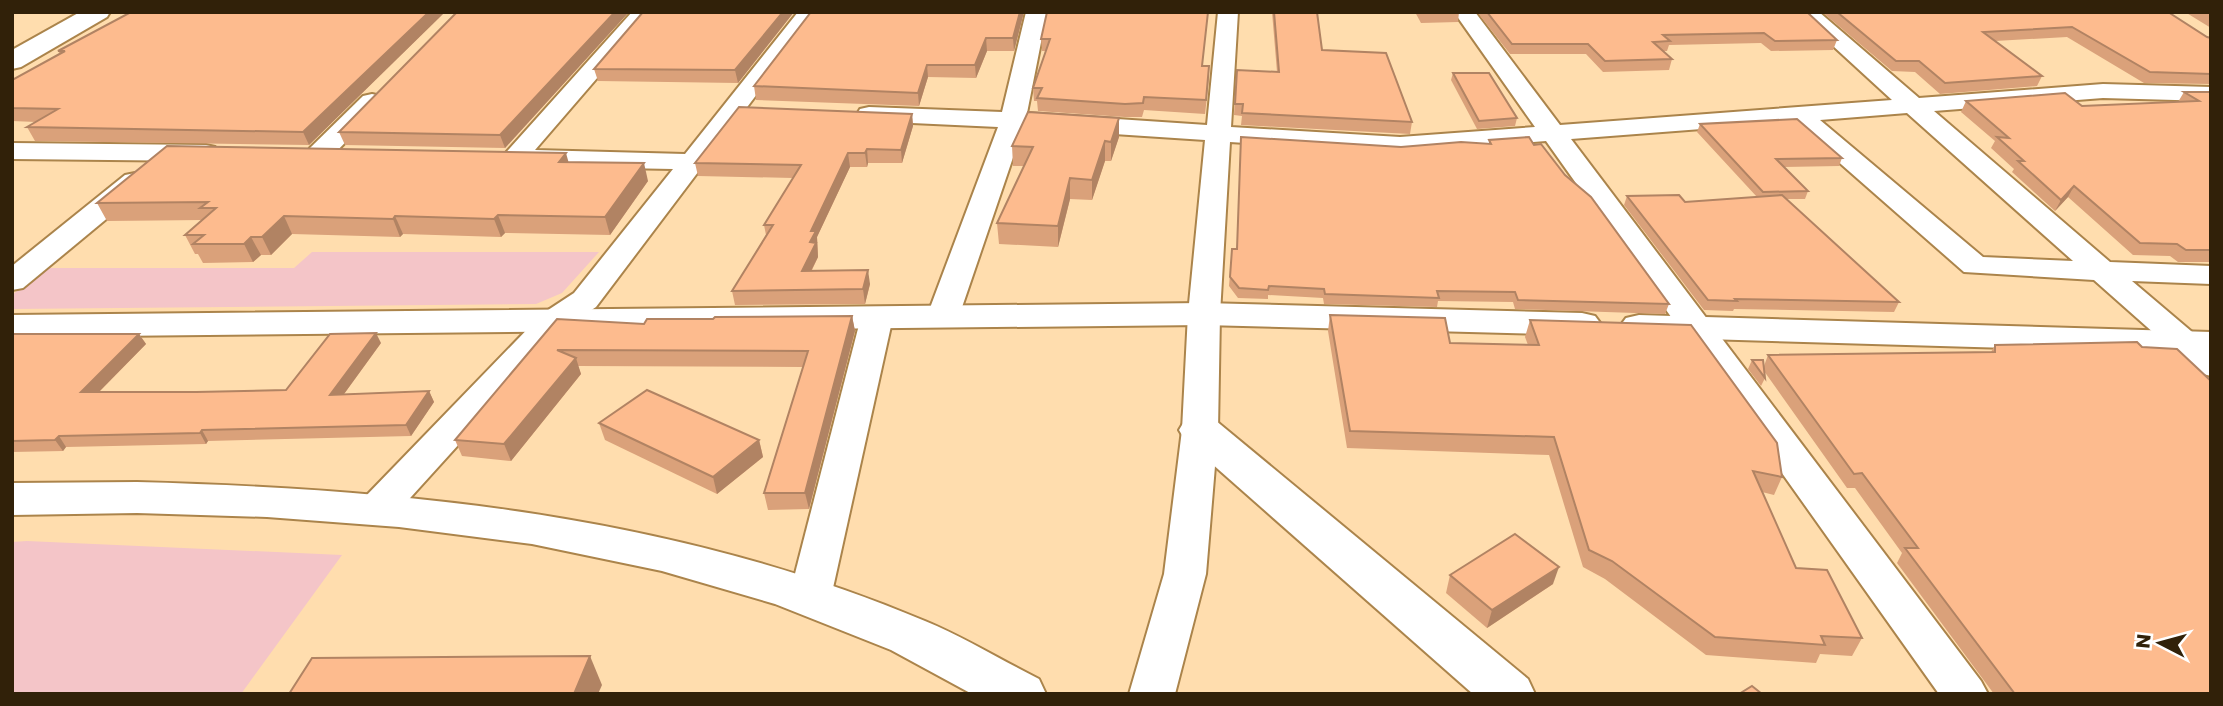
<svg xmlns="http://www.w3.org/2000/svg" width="2223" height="706" font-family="Poppins,sans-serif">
<rect width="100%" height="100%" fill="#ffddae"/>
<g fill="#f4c5c8">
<polygon points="312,252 599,252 562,293 536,304 12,309 12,295 47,268 294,268"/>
<polygon points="27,541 342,555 241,694 12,694 12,542"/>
</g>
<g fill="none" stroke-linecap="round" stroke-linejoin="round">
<defs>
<g id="minor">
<polygon points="632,12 654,12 535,150 685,154 798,12 819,12 596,307 564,328 392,518 378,522 364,518 359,508 364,498 542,314 574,293 673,169 514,166 505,164 501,158"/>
<path d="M1026,12H1047L1027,113L1207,125L1218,12H1238L1231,127L1400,137L1535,127L1454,12H1475L1560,125L1892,100L1796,12H1819L1919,98L2103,84L2211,87V101L2103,98L1934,111L2110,262L2211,266V284L2132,281L2211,348V376L2199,373L2094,280L1964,272L1793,122L1571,139L1981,681L1988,694H1939L1546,141L1400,153L1230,142L1220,314L1218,430L1206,574L1175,694H1129L1164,574L1182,430L1188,314L1205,140L1023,128L959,316L954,323L943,326L932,323L927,316L998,127L869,121L860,119L857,114L860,109L869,107L1002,112ZM1907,113L2073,261L1983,257L1820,120Z"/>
<polygon points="372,94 381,96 384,101 381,106 328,160 319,162 310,160 306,154 310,148 363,96"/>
<polygon points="12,143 206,145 215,147 219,153 215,159 206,161 12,159"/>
<polygon points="135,173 145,175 149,181 145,187 23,288 12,290 12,266 125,175"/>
<polygon points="877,307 888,310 893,317 831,597 825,608 810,613 795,608 789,597 861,317 866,310"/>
</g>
<g id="tertiary">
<polygon points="80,12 110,12 107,17 21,67 12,69 12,50"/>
<polygon points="1204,303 1582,313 1595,316 1601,324 1595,332 1582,335 1204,325 12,337 12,315"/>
<polygon points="1639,315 2211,332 2211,354 1639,337 1626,334 1620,326 1626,318"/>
<polygon points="1200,416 1215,420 1528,679 1535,694 1473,694 1185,440 1179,430 1185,420"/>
<path d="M137,482C407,489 674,515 925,621C964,637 1001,660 1039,679L1046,694H972L891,650L775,604L662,571L532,544L399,527L267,517L137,513L12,515V483Z"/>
</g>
</defs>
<use href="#minor" stroke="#ab844b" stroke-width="4"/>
<use href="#tertiary" stroke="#ab844b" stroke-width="4"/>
<use href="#minor" fill="#fff" fill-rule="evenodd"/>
<use href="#tertiary" fill="#fff" fill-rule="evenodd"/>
</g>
<g fill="#daa17a">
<polygon points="445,12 309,145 35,141 27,127 36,122 12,121 12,80 60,54 58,51"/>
<polygon points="457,12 629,12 505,148 345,145 339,132"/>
<polygon points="794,12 738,83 598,81 594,69"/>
<polygon points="1024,12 1014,51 987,51 976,78 928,77 919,106 756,100 754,86"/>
<polygon points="1047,12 1203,66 1209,79 1205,114 1144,110 1142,117 1125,117 1038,111 1037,101 1034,101 1033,88 1046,51 1042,51 1041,39"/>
<polygon points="1272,12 1317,12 1322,50 1412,122 1410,134 1241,125 1242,116 1234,115 1237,70 1277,72"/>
<polygon points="1415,12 1459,12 1458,22 1421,23"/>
<polygon points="1477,12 1807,12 1837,40 1833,50 1771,51 1761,43 1669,45 1667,51 1663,51 1672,59 1669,70 1603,72 1586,54 1510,54"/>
<polygon points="1822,12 2168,12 2207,37 2211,38 2211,84 2144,83 2067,37 1995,41 2042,76 2037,86 1940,94 1915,72 1892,71"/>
<polygon points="2185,12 2211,12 2211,28"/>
<polygon points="1453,73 1517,118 1515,126 1477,129 1451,80"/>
<polygon points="2184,92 2211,92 2211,262 2178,262 2170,256 2133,255 2068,197 2055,211 2012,172 2014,169 1991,148 1995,141 1961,112 1966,101 2082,106 2178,102"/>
<polygon points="912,114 913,126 902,163 868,163 867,167 850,167 817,237 818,257 812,270 870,284 865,304 735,305 732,291 766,235 764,225 793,178 698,176 695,163"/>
<polygon points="1700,124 1842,158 1839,166 1784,167 1808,191 1805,199 1787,199 1899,302 1894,312 1734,309 1733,311 1704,310 1624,205 1627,196 1685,202 1757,197 1697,132"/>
<polygon points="1119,137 1111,161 1105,161 1092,200 1070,199 1058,247 999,244 997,223 1024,166 1013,166 1012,146"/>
<polygon points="1489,140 1534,145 1565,175 1669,304 1665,314 1515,309 1513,302 1438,301 1437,307 1324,304 1323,298 1268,295 1268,299 1238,298 1229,286 1232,249 1237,249 1401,147 1489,144"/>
<polygon points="568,162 648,181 610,235 505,233 501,237 403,234 400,237 292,234 271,255 261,255 253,262 203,263 198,254 195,254 185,235 203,220 107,221 97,203"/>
<polygon points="1330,315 1450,343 1528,345 1525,337 1530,320 1782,477 1774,495 1762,492 1796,568 1862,638 1852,656 1820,654 1816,663 1706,655 1605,579 1583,567 1549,455 1347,448 1328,331"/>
<polygon points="852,316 855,331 809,509 768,510 764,493 803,367 578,366 581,374 511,461 462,456 455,440 557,319 644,324 713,319"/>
<polygon points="12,334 139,334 146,344 99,392 196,392 286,390 381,343 344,394 429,391 434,402 411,436 208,441 206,444 66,447 63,451 12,452"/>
<polygon points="1995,345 2211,694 1994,694 1897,563 1902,553 1855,488 1847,488 1764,371 1765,378 1761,386 1748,369 1752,360 1764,366 1768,355 1991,352"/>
<polygon points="599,423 759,440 763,457 717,494 605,440"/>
<polygon points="1450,575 1553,584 1487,628 1446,593"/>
</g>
<g fill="#b18363">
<polygon points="429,12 445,12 309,145 303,132"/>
<polygon points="615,12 629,12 505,148 500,135"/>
<polygon points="783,12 794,12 738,83 735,70"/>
<polygon points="1020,12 1024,12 1014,51 1013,38"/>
<polygon points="986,38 987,51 976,78 975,65"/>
<polygon points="927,65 928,77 919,106 918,93"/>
<polygon points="912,114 913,126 902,163 901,150"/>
<polygon points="1119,118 1119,137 1111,161 1111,142"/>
<polygon points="1105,141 1105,161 1092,200 1092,180"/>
<polygon points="867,149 868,163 867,167 865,153"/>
<polygon points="566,153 571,171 559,162"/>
<polygon points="848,153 850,167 817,237 818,257 804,285 802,271 810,242 811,231"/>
<polygon points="644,163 648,181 610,235 605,217"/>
<polygon points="1070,178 1070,199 1058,247 1058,226"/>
<polygon points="2074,186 2068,197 2055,211 2061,200"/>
<polygon points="498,215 505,233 501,237 494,219"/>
<polygon points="284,216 292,234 271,255 262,237"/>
<polygon points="395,216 403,234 400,237 393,219"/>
<polygon points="251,237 261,255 253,262 244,244"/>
<polygon points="868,270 870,284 865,304 863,289"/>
<polygon points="852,316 855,331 809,509 805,493"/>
<polygon points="376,333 381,343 336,405 330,395"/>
<polygon points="139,334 146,344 88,403 81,392"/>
<polygon points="576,358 581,374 511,461 504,444"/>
<polygon points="429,391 434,402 411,436 406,425"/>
<polygon points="202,430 208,441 206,444 200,433"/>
<polygon points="59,436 66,447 63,451 55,440"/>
<polygon points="759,440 763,457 717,494 713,477"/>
<polygon points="1559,567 1553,584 1487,628 1492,610"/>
<polygon points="590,656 602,685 598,694 574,694"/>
</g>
<g fill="#fdbb8e" stroke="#b18363" stroke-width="2">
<polygon points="131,12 429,12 303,132 27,127 58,109 12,108 12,80 65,51 58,51"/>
<polygon points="457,12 615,12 500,135 339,132"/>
<polygon points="643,12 783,12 735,70 594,69"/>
<polygon points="811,12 1020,12 1013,38 986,38 975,65 927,65 918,93 754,86"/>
<polygon points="1047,12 1208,12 1202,66 1209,66 1206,100 1144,97 1143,103 1125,104 1037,98 1042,88 1033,88 1050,39 1041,39"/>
<polygon points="1274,12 1317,12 1322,50 1386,53 1412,122 1242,113 1243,104 1235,104 1237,70 1279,72"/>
<polygon points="1422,12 1455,12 1422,13"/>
<polygon points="1487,12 1807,12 1837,40 1775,41 1764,33 1663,35 1670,41 1653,42 1672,59 1605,61 1588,44 1512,44"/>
<polygon points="1837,12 2168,12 2207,37 2211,38 2211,74 2150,72 2072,27 1983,32 2042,76 1945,83 1919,61 1896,61"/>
<polygon points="1453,73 1489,73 1517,118 1479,121"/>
<polygon points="2184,92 2211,92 2211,250 2186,250 2177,244 2140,243 2074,186 2061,200 2018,161 2024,161 1997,137 2009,138 1966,101 2065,93 2082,106 2199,101"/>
<polygon points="739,107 912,114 901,150 867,149 865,153 848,153 811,231 816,231 810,242 816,243 802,271 868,270 863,289 732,291 773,225 764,225 801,165 695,163"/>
<polygon points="1028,112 1119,118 1111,142 1105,141 1092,180 1070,178 1058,226 997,223 1033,147 1012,146"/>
<polygon points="1797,119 1842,158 1776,159 1808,191 1763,192 1700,124"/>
<polygon points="1241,137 1401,147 1461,142 1491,144 1489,140 1529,137 1534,145 1541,144 1565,175 1591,197 1669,304 1518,300 1515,292 1437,291 1439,298 1325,294 1324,289 1269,286 1268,290 1239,288 1230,277 1232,249 1237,249"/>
<polygon points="167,146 566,153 559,162 644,163 605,217 498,215 494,219 395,216 393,219 284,216 262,237 251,237 244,244 193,244 204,235 185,235 216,208 200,208 208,202 97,203"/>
<polygon points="1679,195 1685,202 1782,195 1899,302 1735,299 1737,301 1708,300 1627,196"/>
<polygon points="1330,315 1445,318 1450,343 1539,345 1530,320 1691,325 1777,443 1782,477 1753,471 1796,568 1827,570 1862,638 1821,636 1825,645 1715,637 1612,561 1589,550 1554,437 1350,431"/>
<polygon points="852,316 805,493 764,493 808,351 557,350 576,358 504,444 455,440 557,319 644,324 647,319 713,319 715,317"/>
<polygon points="376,333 330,395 429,391 406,425 202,430 200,433 59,436 55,440 12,441 12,334 139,334 81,392 196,392 286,390 330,334"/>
<polygon points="2137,342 2142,347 2177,349 2211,381 2211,694 2015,694 1905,548 1918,548 1862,473 1854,474 1768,355 1995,352 1995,345"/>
<polygon points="1752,360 1763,360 1765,378"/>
<polygon points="647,390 759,440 713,477 599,423"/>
<polygon points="1515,534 1559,567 1492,610 1450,575"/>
<polygon points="590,656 574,694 289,694 312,658"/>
<polygon points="1752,686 1762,694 1739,694"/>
</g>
<rect width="2223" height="706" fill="none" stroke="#312109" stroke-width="28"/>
<g transform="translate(2160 643) rotate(276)" stroke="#ffffff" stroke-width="5" paint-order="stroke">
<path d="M0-5L12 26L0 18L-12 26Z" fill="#312109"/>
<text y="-10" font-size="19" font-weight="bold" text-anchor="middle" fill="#312109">N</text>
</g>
</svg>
